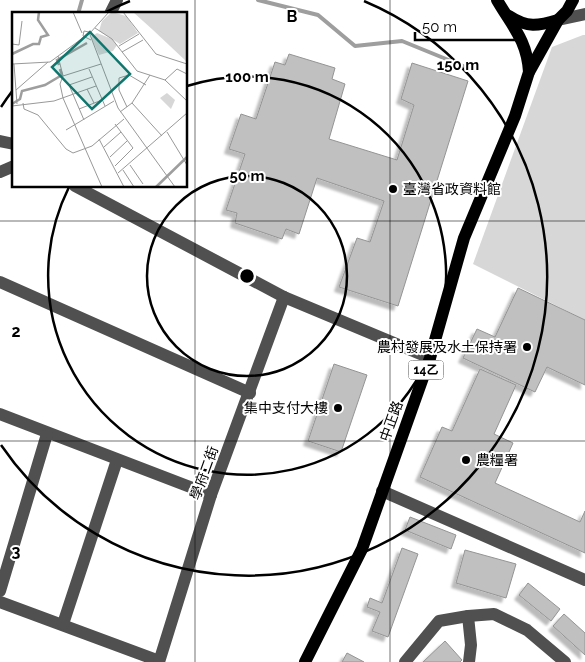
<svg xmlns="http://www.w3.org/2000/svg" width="585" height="662" font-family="Raleway,'Noto Sans TC',sans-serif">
<defs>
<filter id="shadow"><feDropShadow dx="-4.5" dy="4.5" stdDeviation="1" flood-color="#0004"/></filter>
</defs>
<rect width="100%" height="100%" fill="#fff"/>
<polygon fill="#d7d7d7" points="583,35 585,35 585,320 473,264 552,47"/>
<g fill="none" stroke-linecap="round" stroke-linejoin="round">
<g stroke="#9e9e9e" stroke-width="4">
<polyline points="258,0 318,15 355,46 402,41 473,70"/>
<polyline points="78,14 82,0"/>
</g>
</g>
<g fill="#c0c0c0" stroke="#949494" filter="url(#shadow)">
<polygon points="289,54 335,68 332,79 345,84 329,139 397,160 414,105 401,99 412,63 468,81 398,306 339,287 357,238 370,242 384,201 317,178 299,234 286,229 282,239 235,223 237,213 226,210 245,154 229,149 241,114 256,119 275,62 285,65"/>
<polygon points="518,288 585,320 585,385 547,367 535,392 463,358 477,329 495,337"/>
<polygon points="334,364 367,375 341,452 308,441"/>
<polygon points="480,369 516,385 494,434 513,443 495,483 580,522 585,511 585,553 420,477 442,427 452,431"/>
<polygon points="410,517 456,535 451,549 405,530"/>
<polygon points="402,548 418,554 388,637 372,631 380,612 367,607 370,598 382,603"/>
<polygon points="465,550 516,564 506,598 456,583"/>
<polygon points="528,583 560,609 551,621 519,595"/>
<polygon points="564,614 585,633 585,655 553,626"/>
<polygon points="445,641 462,660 460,662 423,662"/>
<polygon points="347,653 364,662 342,662"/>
</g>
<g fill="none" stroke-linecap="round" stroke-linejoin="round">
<g stroke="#505050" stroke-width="12">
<polyline points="110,14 117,0"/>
<polyline points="558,20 585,14"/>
<polyline points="0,141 14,144"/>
<polyline points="0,172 14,166"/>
<polyline points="75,186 284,297 430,358"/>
<polyline points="0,282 250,393"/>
<polyline points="0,414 211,495"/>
<polyline points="382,491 585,580"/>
<polyline points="0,591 47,434"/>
<polyline points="0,602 159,661"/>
<polyline points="468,616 471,645 469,662"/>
<polyline points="63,624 117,460"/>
<polyline points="159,662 211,495 284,297"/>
<polyline points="405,662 439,621 468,616 494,614 527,630 565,662"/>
</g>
<g stroke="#000" stroke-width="12">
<path d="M497,0C512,26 527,40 529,72"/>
<path d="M509,16C527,28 538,26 558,20"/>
<polyline points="305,662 362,549 430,358 464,238 515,116 529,72 558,20 567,11 573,0"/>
</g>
</g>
<path fill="none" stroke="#000" stroke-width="1" stroke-opacity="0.55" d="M195,0V662M390,0V662M0,221H585M0,441H585"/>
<g fill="none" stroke="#000" stroke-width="2.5">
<circle cx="247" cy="276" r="100"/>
<path d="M187 86A199 199 0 1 1 69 187"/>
<path d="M1 107A299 299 0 0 1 13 90M104 13A299 299 0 0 1 130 1M364 1A299 299 0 1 1 1 445"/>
</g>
<g fill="#000" stroke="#fff" stroke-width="2">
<circle cx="393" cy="189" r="5"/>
<circle cx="527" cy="347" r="5"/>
<circle cx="338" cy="408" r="5"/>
<circle cx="466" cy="460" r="5"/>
</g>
<g text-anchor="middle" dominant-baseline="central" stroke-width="4" stroke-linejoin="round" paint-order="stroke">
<rect fill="#fff" stroke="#4c4c4c" stroke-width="1" x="408.5" y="360.5" width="35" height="19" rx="4"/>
<g font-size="12" font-weight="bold" fill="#000">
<text x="426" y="370">14乙</text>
</g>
<g font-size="14" fill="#000" stroke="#fff" text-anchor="start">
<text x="403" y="189">臺灣省政資料館</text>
<text x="517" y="347" text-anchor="end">農村發展及水土保持署</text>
<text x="328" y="408" text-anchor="end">集中支付大樓</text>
<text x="476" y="460">農糧署</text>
</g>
<g font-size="14" fill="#000" stroke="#fff">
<text transform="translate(391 421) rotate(-70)">中正路</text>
<text transform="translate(204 473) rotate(-70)">學府二街</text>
</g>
</g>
<g transform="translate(12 12)">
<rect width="175" height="175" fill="#fff"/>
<path d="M100,0L114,4L126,21L108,32L87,19L90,9ZM121,0H175V50L141,18ZM85,21L100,27L105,33L101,39L87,43L79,25ZM155,81L163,88L159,97L148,86Z" fill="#d7d7d7"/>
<path fill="none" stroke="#9e9e9e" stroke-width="2.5" d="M0,42L21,32H27L29,25L36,23L26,8L27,0M47,53L45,48L75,31M0,92L8,87L10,79L33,73L50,63L48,57M144,175L175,145"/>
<path fill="none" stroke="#999" stroke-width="1" d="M34,0H53M61,0L70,21M111,0L144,42L175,52M83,16L100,27L125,59L153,68L175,89M78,21L97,0M79,28L71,24L72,19L77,20L106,96L163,175M0,32L7,33L10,9M107,34L127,22M110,40L131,28M46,44L51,64M0,52L38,50L72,25M2,52L5,92M89,52L51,64L48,72L51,86L90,175M77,57L93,94M153,68L165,57L175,62M75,77L82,91M4,78L36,50M11,91L12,97L26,103L54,137L61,141L80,134L112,107M120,91L150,124M0,94L42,89L84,74M115,95L107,78V66L117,63L134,73M67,97L90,88M108,100L120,91L138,63M72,108L57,73L80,65M54,118L102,89M155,120L175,153M87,127L112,175M92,135L109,120M98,145L115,129M118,153L131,172M103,154L121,136L103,112M111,158L122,175M106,161L175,101"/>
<path fill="#0f766e" fill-opacity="0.15" stroke="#0f766e" stroke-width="2.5" d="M78,20L118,62L80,97L40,55Z"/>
<rect width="175" height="175" fill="none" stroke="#000" stroke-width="2.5"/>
</g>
<g font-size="16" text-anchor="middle" font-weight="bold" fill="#000" stroke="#fff" stroke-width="4" stroke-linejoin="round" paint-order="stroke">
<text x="292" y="22">B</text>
<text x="16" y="337">2</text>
<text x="16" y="557">3</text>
</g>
<circle cx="247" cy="276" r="8" fill="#000" stroke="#fff" stroke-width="2.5"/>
<g font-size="15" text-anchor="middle" font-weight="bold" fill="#000" stroke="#fff" stroke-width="4" stroke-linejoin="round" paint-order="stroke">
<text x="458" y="70">150 m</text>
<text x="247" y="82">100 m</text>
<text x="247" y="181">50 m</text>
</g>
<path d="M415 32v8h100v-8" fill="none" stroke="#000000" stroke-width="2.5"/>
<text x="422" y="32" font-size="15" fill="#000000" stroke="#ffffff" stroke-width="4" paint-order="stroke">50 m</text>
</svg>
